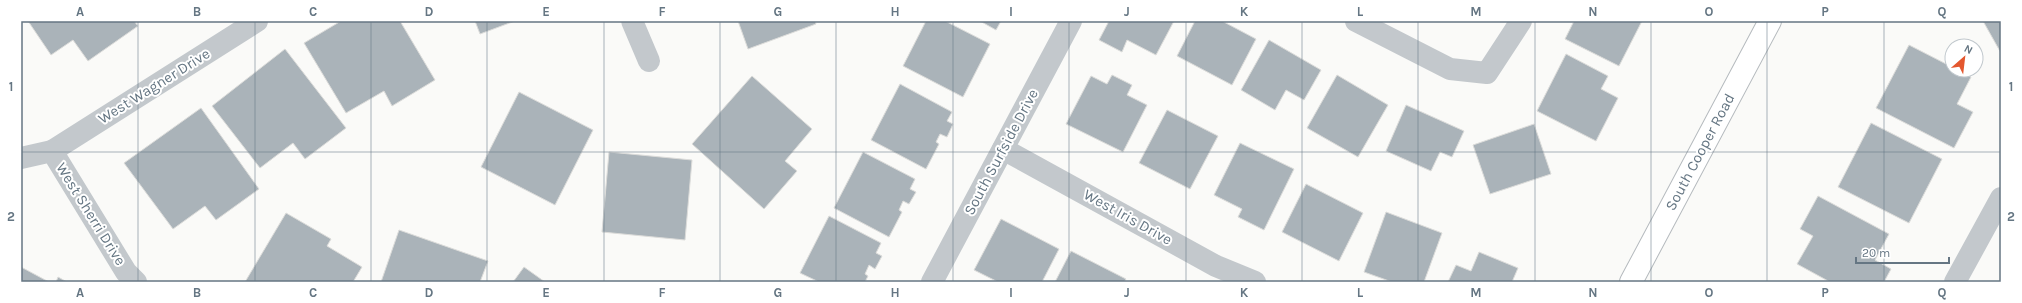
<svg xmlns="http://www.w3.org/2000/svg" width="2022" height="303" font-family="Karla,sans-serif">
<rect width="100%" height="100%" fill="#fafaf8"/>
<g fill="#aab3b9" stroke="#dcdcda">
<polygon points="28,21 134,21 138,26 88,61 73,40 51,55"/>
<polygon points="341,21 400,21 435,80 392,106 384,91 346,113 304,43"/>
<polygon points="475,21 515,21 480,34"/>
<polygon points="738,21 815,21 816,24 748,49"/>
<polygon points="926,21 945,21 990,44 963,97 903,66"/>
<polygon points="980,21 1001,21 996,30"/>
<polygon points="1109,21 1174,21 1156,55 1127,40 1122,52 1099,40"/>
<polygon points="1195,21 1222,21 1256,39 1232,85 1177,56"/>
<polygon points="1574,21 1642,21 1619,66 1565,39"/>
<polygon points="1983,21 2001,21 2001,53"/>
<polygon points="1269,40 1321,70 1304,100 1286,90 1275,110 1241,90"/>
<polygon points="1909,45 1952,67 1952,70 1958,70 1971,77 1957,104 1973,112 1954,148 1876,108"/>
<polygon points="285,49 346,128 305,159 293,143 260,168 212,106"/>
<polygon points="1566,54 1608,76 1601,89 1618,98 1596,141 1537,111"/>
<polygon points="1112,75 1132,85 1127,95 1147,105 1123,152 1066,124 1091,76 1107,84"/>
<polygon points="1337,75 1388,105 1358,157 1307,128"/>
<polygon points="752,76 812,129 785,161 797,171 764,209 692,144"/>
<polygon points="900,84 952,112 947,121 953,124 947,137 940,134 936,142 939,144 926,169 871,140"/>
<polygon points="519,92 593,130 555,205 481,167"/>
<polygon points="1406,105 1464,131 1452,157 1440,152 1431,171 1386,151"/>
<polygon points="201,108 259,189 216,220 205,206 173,229 124,163"/>
<polygon points="1167,110 1218,136 1190,189 1139,163"/>
<polygon points="1871,123 1942,159 1909,223 1838,187"/>
<polygon points="1534,124 1551,174 1490,194 1473,145"/>
<polygon points="1240,143 1294,169 1264,230 1238,217 1242,209 1214,195"/>
<polygon points="609,152 692,160 685,240 602,232"/>
<polygon points="863,152 915,179 910,189 916,192 909,204 903,201 899,210 902,212 889,237 834,208"/>
<polygon points="1306,184 1363,213 1339,261 1282,232"/>
<polygon points="1818,196 1889,234 1875,260 1891,269 1884,282 1830,282 1797,264 1813,236 1800,229"/>
<polygon points="1386,212 1442,233 1424,282 1392,282 1364,272"/>
<polygon points="286,213 331,239 327,246 362,267 353,282 245,282"/>
<polygon points="829,216 881,243 876,253 882,256 875,269 869,265 865,274 868,276 865,282 819,282 800,273"/>
<polygon points="1001,219 1059,249 1042,282 998,282 974,270"/>
<polygon points="399,230 488,261 480,282 381,282"/>
<polygon points="1071,251 1126,279 1124,282 1055,282"/>
<polygon points="1479,252 1518,268 1512,282 1448,282 1456,265 1471,271"/>
<polygon points="21,267 49,282 21,282"/>
<polygon points="524,267 545,282 513,282"/>
<polygon points="58,277 67,282 56,282"/>
</g>
<g fill="none" stroke-linecap="round" stroke-linejoin="round">
<defs>
<polyline id="major" points="1631,282 1770,21"/>
</defs>
<use href="#major" stroke="#b5babe" stroke-width="24"/>
<g stroke="#c3c8cc" stroke-width="22">
<polyline points="632,21 649,61"/>
<polyline points="1356,21 1450,69 1487,73 1521,21"/>
<polyline points="1003,149 1216,266 1255,282"/>
<polyline points="52,151 257,21"/>
<polyline points="21,158 52,151 126,272 136,282"/>
<polyline points="932,282 1071,21"/>
<polyline points="1955,282 2001,198"/>
</g>
<use href="#major" stroke="#fff" stroke-width="22"/>
</g>
<path fill="none" stroke="#657683" stroke-width="1" stroke-opacity="0.55" d="M138,21V282M255,21V282M371,21V282M487,21V282M604,21V282M720,21V282M836,21V282M953,21V282M1069,21V282M1186,21V282M1302,21V282M1418,21V282M1535,21V282M1651,21V282M1767,21V282M1884,21V282M21,152H2001"/>
<g text-anchor="middle" dominant-baseline="central" stroke-width="4" stroke-linejoin="round" paint-order="stroke">
<g font-size="15" fill="#657683" stroke="#fff">
<text transform="translate(154 86) rotate(-32)">West Wagner Drive</text>
<text transform="translate(1001 152) rotate(-62)">South Surfside Drive</text>
<text transform="translate(1700 152) rotate(-62)">South Cooper Road</text>
<text transform="translate(91 214) rotate(58)">West Sherri Drive</text>
<text transform="translate(1128 217) rotate(29)">West Iris Drive</text>
</g>
</g>
<rect width="2022" height="303" fill="none" stroke="#ffffff" stroke-width="44"/>
<g transform="translate(1964 58) rotate(28)"><circle r="19" fill="#ffffff" stroke="#c1c8cd"/>
<path d="M0-3L7 15L0 10L-7 15Z" fill="#e4572e"/>
<text y="-6" font-size="11" font-weight="bold" text-anchor="middle" fill="#657683">N</text>
</g>
<path d="M1856 257v6h93v-6" fill="none" stroke="#657683" stroke-width="2"/>
<text x="1862" y="257" font-size="12" fill="#657683" stroke="#ffffff" stroke-width="3" paint-order="stroke">20 m</text>
<rect x="22" y="22" width="1978" height="259" fill="none" stroke="#657683" stroke-width="1.5"/>
<g font-size="13" text-anchor="middle" font-weight="bold" fill="#657683">
<text x="80" y="16">A</text>
<text x="197" y="16">B</text>
<text x="313" y="16">C</text>
<text x="429" y="16">D</text>
<text x="546" y="16">E</text>
<text x="662" y="16">F</text>
<text x="778" y="16">G</text>
<text x="895" y="16">H</text>
<text x="1011" y="16">I</text>
<text x="1127" y="16">J</text>
<text x="1244" y="16">K</text>
<text x="1360" y="16">L</text>
<text x="1476" y="16">M</text>
<text x="1593" y="16">N</text>
<text x="1709" y="16">O</text>
<text x="1825" y="16">P</text>
<text x="1942" y="16">Q</text>
<text x="11" y="91">1</text>
<text x="2011" y="91">1</text>
<text x="11" y="221">2</text>
<text x="2011" y="221">2</text>
<text x="80" y="297">A</text>
<text x="197" y="297">B</text>
<text x="313" y="297">C</text>
<text x="429" y="297">D</text>
<text x="546" y="297">E</text>
<text x="662" y="297">F</text>
<text x="778" y="297">G</text>
<text x="895" y="297">H</text>
<text x="1011" y="297">I</text>
<text x="1127" y="297">J</text>
<text x="1244" y="297">K</text>
<text x="1360" y="297">L</text>
<text x="1476" y="297">M</text>
<text x="1593" y="297">N</text>
<text x="1709" y="297">O</text>
<text x="1825" y="297">P</text>
<text x="1942" y="297">Q</text>
</g>
</svg>
